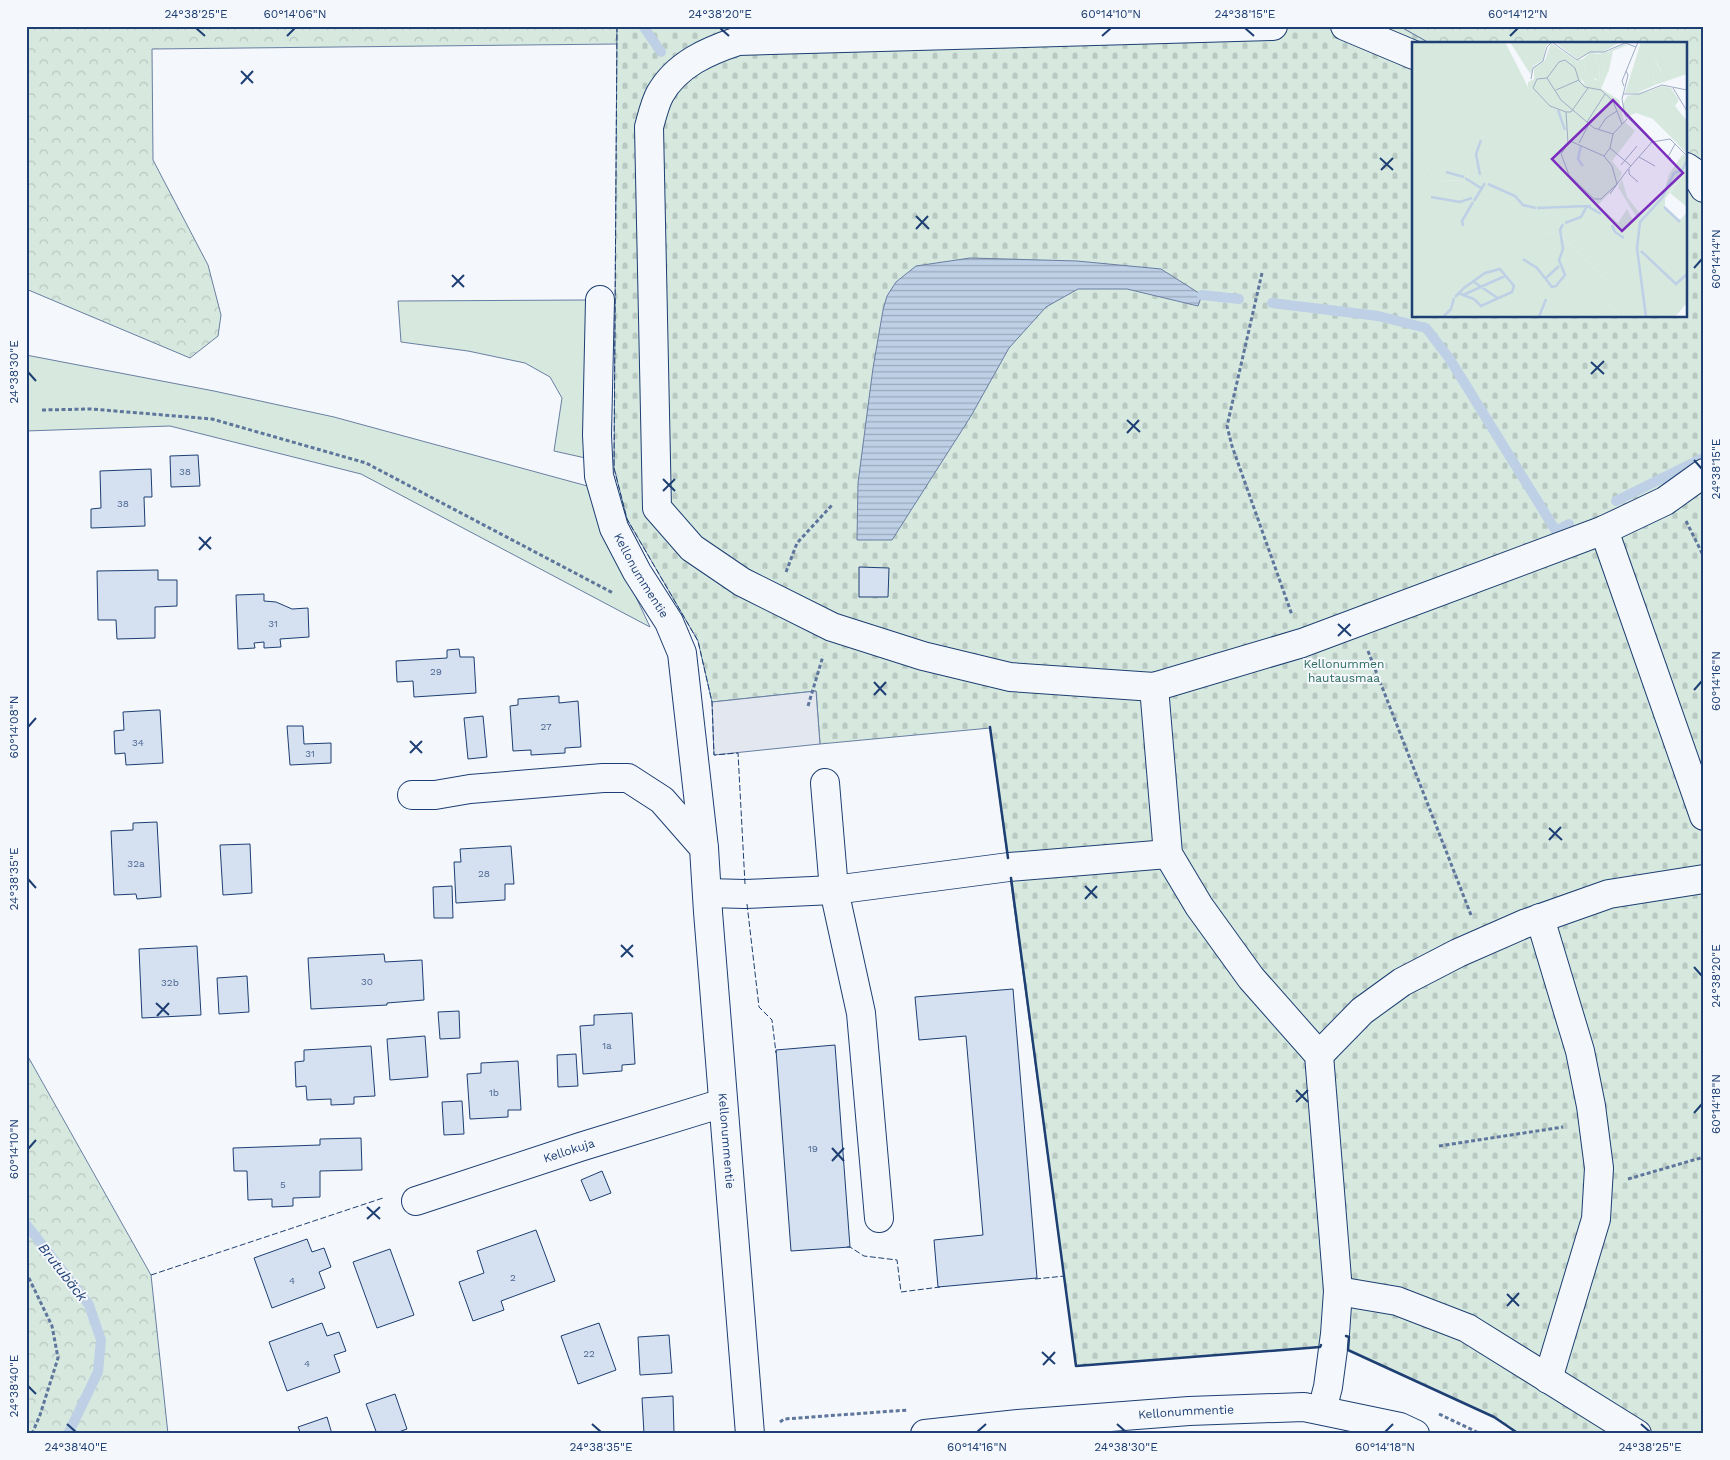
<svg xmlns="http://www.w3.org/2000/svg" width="1730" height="1460" font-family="'Work Sans',sans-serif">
<defs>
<pattern id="forest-crowns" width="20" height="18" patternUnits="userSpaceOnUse" patternTransform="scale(1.25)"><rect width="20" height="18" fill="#d7e8df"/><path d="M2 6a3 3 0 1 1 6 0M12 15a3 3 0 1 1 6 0" fill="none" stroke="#b8c8c3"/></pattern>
<pattern id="cemetery-stones" width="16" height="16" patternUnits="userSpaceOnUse" patternTransform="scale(1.25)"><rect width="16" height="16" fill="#d7e8df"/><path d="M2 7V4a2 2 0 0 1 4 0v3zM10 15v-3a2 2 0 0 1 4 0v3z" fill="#b8c8c3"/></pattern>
<pattern id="water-rules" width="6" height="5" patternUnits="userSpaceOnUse" patternTransform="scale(1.25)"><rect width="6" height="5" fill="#bed0e5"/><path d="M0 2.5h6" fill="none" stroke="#9aaabe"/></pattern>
</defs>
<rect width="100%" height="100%" fill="#f4f7fb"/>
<g fill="#d7e8df" stroke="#687fa3">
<polygon points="586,300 590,459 554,451 562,398 550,377 525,363 468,351 401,342 398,301"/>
<polygon points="26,355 214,391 334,417 591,487 605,531 650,627 361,474 170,426 26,431"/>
</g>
<g fill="url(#forest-crowns)" stroke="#687fa3">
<polygon points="26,26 617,26 617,44 152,49 153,160 208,265 221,315 218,336 190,358 26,289"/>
<polygon points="1399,26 1704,26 1704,168 1686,150 1686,44 1431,44"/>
<polygon points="26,1053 151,1275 168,1434 26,1434"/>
</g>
<polygon fill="url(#cemetery-stones)" stroke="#687fa3" points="617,26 1399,26 1431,44 1414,44 1414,316 1686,316 1686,150 1704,168 1704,1434 1519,1434 1494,1417 1348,1350 1349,1337 1324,1333 1320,1347 1076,1366 990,728 820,744 816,691 712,702 698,641 627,519 614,468"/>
<polygon fill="#e3e8f0" stroke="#687fa3" points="816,691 820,744 714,755 712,702"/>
<polygon fill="url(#water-rules)" stroke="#687fa3" points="970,258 1077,261 1161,269 1202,295 1198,306 1127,289 1078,289 1046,307 1009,348 971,416 892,540 857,540 858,483 873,368 883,310 887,296 896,282 916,266"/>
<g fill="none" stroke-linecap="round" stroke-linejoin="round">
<g stroke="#bed0e5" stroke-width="10">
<polyline points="643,26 661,52"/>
<polyline points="1202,295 1239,299"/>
<polyline points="1272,303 1378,316 1426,328 1449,358 1556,531 1569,524"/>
<polyline points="1616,501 1703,458"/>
<polyline points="26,1224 89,1305 101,1340 98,1372 68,1434"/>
</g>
</g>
<g fill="#d5e0f0" stroke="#1d3f73">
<polygon points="198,455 200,486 171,487 170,456"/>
<polygon points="151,469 152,497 144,497 145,526 91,528 91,509 101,508 100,471"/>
<polygon points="859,567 889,568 888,597 859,597"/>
<polygon points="158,570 158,580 177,580 177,606 155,607 155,638 117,639 116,620 98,620 97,571"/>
<polygon points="264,594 264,601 276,602 292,609 308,608 309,637 280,639 281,647 264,648 264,642 254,643 255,648 238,649 236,595"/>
<polygon points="459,649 460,657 474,657 476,693 414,697 413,681 397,682 396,661 447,658 447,650"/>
<polygon points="559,696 559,703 578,701 581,747 565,748 565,753 531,755 531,750 513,751 510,706 518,705 518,699"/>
<polygon points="157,710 160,710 163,763 126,765 125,753 115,754 114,731 124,730 123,712"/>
<polygon points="483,716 487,757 468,759 464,718"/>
<polygon points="287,726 303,726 304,744 331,743 331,763 290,765"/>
<polygon points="157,822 161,897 137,899 136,894 114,895 111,831 133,830 133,823"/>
<polygon points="250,844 252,893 223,895 220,845"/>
<polygon points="511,846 514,884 505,884 505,900 456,903 454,862 461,862 460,849"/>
<polygon points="452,886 453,918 434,918 433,887"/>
<polygon points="197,946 201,1015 142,1018 139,949"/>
<polygon points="384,954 385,962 422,960 424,1000 387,1003 387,1005 311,1009 308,958"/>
<polygon points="247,976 249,1012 219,1014 217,978"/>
<polygon points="1013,989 1037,1278 938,1287 934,1240 983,1235 966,1036 919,1040 915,997"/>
<polygon points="459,1011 460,1038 440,1039 438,1012"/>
<polygon points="632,1013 635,1064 622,1065 622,1071 583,1074 580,1026 594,1025 594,1015"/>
<polygon points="425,1036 428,1077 390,1080 387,1039"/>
<polygon points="835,1045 850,1247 791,1251 776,1050"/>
<polygon points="371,1046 375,1096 354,1097 354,1104 331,1105 331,1099 307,1100 306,1086 296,1087 295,1062 304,1061 304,1050"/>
<polygon points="576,1054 578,1086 558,1087 557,1055"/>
<polygon points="518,1061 521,1110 508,1110 508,1117 470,1119 467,1074 481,1073 481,1063"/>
<polygon points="462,1101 464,1134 444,1135 442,1102"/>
<polygon points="361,1138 362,1170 320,1171 320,1197 293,1198 293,1206 272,1207 272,1199 248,1200 247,1171 234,1171 233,1148 320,1145 320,1139"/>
<polygon points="602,1171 611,1193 590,1201 581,1180"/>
<polygon points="536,1230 555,1281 501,1301 504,1310 473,1321 459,1282 484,1273 477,1251"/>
<polygon points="307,1239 312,1252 324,1248 331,1267 319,1272 325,1288 272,1308 254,1258"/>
<polygon points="390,1249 414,1315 377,1328 353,1262"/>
<polygon points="322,1323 327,1336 339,1332 346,1351 334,1355 340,1372 287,1391 269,1342"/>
<polygon points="599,1323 616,1370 578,1384 561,1336"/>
<polygon points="669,1335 672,1373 640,1375 638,1337"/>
<polygon points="395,1394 407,1429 393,1434 377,1434 366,1404"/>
<polygon points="673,1396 674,1433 644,1434 642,1398"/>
<polygon points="327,1417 332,1434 301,1434 298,1427"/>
</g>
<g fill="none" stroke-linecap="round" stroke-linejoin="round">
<defs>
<g id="minor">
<path d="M1273,26L738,41C708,51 677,64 660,94C655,103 652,116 649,127L657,508L692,548L742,582L832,627L923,656L1010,677L1154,687L1302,643L1604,530L1665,501L1704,473"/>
<polyline points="1345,26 1414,55"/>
<polyline points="1686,167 1695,173 1704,188"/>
<path id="s1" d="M600,300L597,435L599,476L614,528L637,572L669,622L682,653L704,848"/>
<polyline points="1604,530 1704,816"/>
<polyline points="1154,687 1168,854 1199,906 1251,978 1319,1055 1338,1291 1335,1334 1328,1387 1322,1410"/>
<polyline points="825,783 834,890 861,1013 879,1218"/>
<path id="s2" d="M412,795H435L470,789L603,778H628L662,800L704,848L708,912L750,1434"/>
<polyline points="707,893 745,894 834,890 1009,867 1168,854"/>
<polyline points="1540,918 1580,1051 1591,1106 1599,1168 1596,1219 1548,1379"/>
<polyline points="1319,1055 1362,1011 1402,982 1458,953 1524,924 1609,894 1704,879"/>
<path id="s3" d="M416,1201L580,1147L723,1103"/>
<polyline points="1338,1291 1397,1301 1467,1328 1637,1434"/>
<path id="s4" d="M925,1434L1018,1424L1189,1411L1304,1407L1400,1427L1415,1434"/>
</g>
</defs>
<use href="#minor" stroke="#1d3f73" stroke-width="30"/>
<g stroke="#5e769c" stroke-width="3" stroke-dasharray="4 2.5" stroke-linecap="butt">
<polyline points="1262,273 1227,426 1232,446 1292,615"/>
<polyline points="42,410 91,409 212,419 366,463 613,593"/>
<polyline points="1686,521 1704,557"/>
<polyline points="786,572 797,543 833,504"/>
<polyline points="1368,651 1471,915"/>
<polyline points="808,706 823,656"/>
<polyline points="1439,1146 1563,1127"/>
<polyline points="1628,1179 1704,1157"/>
<polyline points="26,1272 52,1326 58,1358 40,1415 32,1434"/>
<polyline points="1439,1414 1481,1434"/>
<polyline points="780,1422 784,1419 908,1410"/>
</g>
<use href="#minor" stroke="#f4f7fb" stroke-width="28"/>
<g stroke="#1d3f73" stroke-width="1" stroke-dasharray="6 2.5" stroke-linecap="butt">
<polyline points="617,26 614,468 627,519 698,641 712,702 714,755 738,753 745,884"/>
<polyline points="747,904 759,1007 772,1020 776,1053"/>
<polyline points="847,1247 850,1247 864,1256 897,1260 901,1292 940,1287"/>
<polyline points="151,1275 383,1198"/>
<polyline points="1035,1279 1065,1276"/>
</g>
<g stroke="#1d3f73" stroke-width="2.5">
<polyline points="990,727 1008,858"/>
<polyline points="1011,878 1076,1366 1320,1347 1321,1345"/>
<polyline points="1346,1336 1349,1337 1348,1350 1494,1417 1519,1434"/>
</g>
</g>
<path fill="none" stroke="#1d3f73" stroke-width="2" d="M196,28L205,36M720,28L729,36M1245,28L1254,36M287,36L295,28M1102,36L1111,28M1510,36L1518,28M241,71L253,83M241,84L253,71M1380,158L1393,170M1381,170L1393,158M916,216L929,229M916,229L928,216M1694,268L1702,259M452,275L464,287M452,287L464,275M1591,362L1604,374M28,372L36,381M1591,374L1604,361M1127,420L1140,432M1127,433L1139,420M1694,460L1702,469M663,479L675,491M663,491L675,479M199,537L211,549M199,550L211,537M1338,624L1351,636M1338,636L1350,624M874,682L886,695M1694,690L1702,681M874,695L886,682M28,727L36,718M410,741L422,753M410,753L422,741M1549,828L1562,840M1549,840L1561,827M28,879L36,888M1085,886L1097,898M1085,899L1097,886M621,945L633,957M621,957L633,945M1694,967L1702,976M156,1003L169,1015M157,1016L169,1003M1296,1090L1308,1102M1296,1102L1308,1090M1694,1113L1702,1104M832,1148L844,1161M28,1149L36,1140M832,1161L844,1148M367,1207L380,1219M367,1219L380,1207M1507,1294L1519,1306M1507,1306L1519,1293M1042,1352L1055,1364M1043,1365L1055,1352M28,1386L36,1394M67,1424L76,1432M592,1424L601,1432M1117,1424L1126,1432M1641,1424L1650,1432M977,1432L986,1424M1385,1432L1393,1424"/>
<g text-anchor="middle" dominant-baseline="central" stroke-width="4" stroke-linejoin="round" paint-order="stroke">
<g font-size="10" fill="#4b6792">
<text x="185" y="471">38</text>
<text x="123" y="503">38</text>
<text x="273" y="623">31</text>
<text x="436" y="671">29</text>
<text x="546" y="726">27</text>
<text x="138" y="742">34</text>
<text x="310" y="753">31</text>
<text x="136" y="863">32a</text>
<text x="484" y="873">28</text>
<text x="367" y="981">30</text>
<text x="170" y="982">32b</text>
<text x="607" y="1045">1a</text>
<text x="494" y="1092">1b</text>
<text x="813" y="1148">19</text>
<text x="283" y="1184">5</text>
<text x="513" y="1277">2</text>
<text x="292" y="1280">4</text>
<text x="589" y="1353">22</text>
<text x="307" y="1363">4</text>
</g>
<g font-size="12" fill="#1d3f73" stroke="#f4f7fb">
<text stroke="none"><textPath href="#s1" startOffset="285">Kellonummentie</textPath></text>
<text stroke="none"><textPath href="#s2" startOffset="615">Kellonummentie</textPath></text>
<text stroke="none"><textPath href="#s3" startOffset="161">Kellokuja</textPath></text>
<text stroke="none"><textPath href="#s4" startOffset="262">Kellonummentie</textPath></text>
</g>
<g font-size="12" fill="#2c6c60" stroke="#f4f7fb">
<text x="1344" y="664">Kellonummen<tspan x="1344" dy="14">hautausmaa</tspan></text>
</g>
<g font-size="14" font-style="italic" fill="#1d3f73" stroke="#f4f7fb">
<text transform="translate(63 1272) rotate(52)">Brutubäck</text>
</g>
</g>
<g transform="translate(1412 42)">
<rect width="275" height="275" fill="#f4f7fb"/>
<path d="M229,0H235L249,30L241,33L243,43L225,51H213ZM212,2L216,3L201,9L197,28L193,27L192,19L197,9ZM174,18H183L188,25L187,39L175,31L172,24ZM0,27L64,89L55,139L24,138L0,107ZM250,44L259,46L267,58L263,64L275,79V112L256,92V71L237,49ZM275,127V165L258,151ZM210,137L215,155L229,173L225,176L206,145ZM99,189H130L149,193L198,242V263L210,275H130L134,259L86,228V205Z" fill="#d7e8df"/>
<path d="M0,0H93L116,45L150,72L154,88L148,113L156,135L206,181L215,167L221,178L229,173L253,146L257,132L271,112L275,115V127L253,157V165L268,178L275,170V265L273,263L263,275H210L198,263V242L149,193L130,189H100L86,205V227L134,259L130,275H0V107L24,138L55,139L63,89L1,28ZM98,0H139L134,4L131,18L121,24L119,33ZM143,0H208L191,10L179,11L186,12L197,9L192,23L197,28L189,47L175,45L168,35L165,18L171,17L178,11L165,17ZM174,18H183L188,25L187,39L182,37V31H175L172,24ZM229,0H275V32L243,43L241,33L249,29L236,3L226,10ZM237,49L256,71V92L241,77L224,71L215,75L213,70L211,62L215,54Z" fill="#d7e8df" fill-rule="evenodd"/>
<path d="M139,1L165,19L170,41L188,46L207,58L212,79L223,89L200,119L210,131L206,142L185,164L156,135L148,113L154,88L150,72L116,45V40L122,37V25L133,18Z" fill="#d7e8df"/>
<path fill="none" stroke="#bed0e5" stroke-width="2.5" d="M146,68L153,88M169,104L166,117L171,124M34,130L52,135M68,133L64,112L69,98M53,136L69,146M76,142L103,154L111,163L124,166M19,155L48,160L60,156M62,159L73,141M252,165L268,180M125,166L175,164L189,172M153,181L169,175L175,164H179M200,183L203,190L212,196M51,184L50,179L61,160M229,209L264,242L275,232M111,217L125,226L140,245L144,244L153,233L147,218L151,207L148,188L151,182M134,236L147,224M62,240L87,257M51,253L93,234M43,255L52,246L73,231L88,227L102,244L100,250L69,264L62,257L46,251M31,275L39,267L42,256M127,275L134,257M234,275L225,206L228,180L250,156L262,131L270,128L275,118"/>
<path fill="none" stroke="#9eadc5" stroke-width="1" d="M214,29L216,33L210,57L213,73L240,100M135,36L125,37L121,46L138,64L154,70L156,101M119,37L121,26L131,19L135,5L140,0L165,18L178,10H192L213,1L224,5M212,44L210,39L226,0M261,46L275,69M144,48L167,38M211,52H227L250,43L275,48M154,70H159L176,46M175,80L193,52M186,88L194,76L205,69M201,92L182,86L149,58L135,36L147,20L153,18L163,26L167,39L173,45L189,48L201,59L210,82M158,99L192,114L200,124L205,142L189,157H182L157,133L149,112ZM240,100L258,97L275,114M167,101L177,82M198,106L219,124M192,114L198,106L201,92L215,77M227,115L243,124M259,116L256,115L263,102M209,123L225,104M226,140L217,132V126L240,100M198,152L216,127"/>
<path fill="#7b2cbf" fill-opacity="0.15" stroke="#7b2cbf" stroke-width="2.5" d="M201,58L271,131L210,189L140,117Z"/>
<rect width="275" height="275" fill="none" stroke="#1d3f73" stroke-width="2.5"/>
</g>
<rect width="1730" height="1460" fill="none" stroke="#f4f7fb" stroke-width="55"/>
<rect x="28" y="28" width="1674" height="1404" fill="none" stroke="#1d3f73" stroke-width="2"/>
<g font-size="12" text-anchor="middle" fill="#1d3f73">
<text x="196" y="18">24°38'25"E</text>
<text x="295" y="18">60°14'06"N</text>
<text x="720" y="18">24°38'20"E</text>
<text x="1111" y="18">60°14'10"N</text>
<text x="1245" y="18">24°38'15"E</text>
<text x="1518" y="18">60°14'12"N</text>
<text transform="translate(1716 259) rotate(-90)" y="4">60°14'14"N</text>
<text transform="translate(14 372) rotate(-90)" y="4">24°38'30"E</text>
<text transform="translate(1716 469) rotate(-90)" y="4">24°38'15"E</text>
<text transform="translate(1716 681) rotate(-90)" y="4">60°14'16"N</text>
<text transform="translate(14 727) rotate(-90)" y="4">60°14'08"N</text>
<text transform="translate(14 879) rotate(-90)" y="4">24°38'35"E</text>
<text transform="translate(1716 976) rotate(-90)" y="4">24°38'20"E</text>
<text transform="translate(1716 1104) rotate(-90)" y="4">60°14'18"N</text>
<text transform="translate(14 1149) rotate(-90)" y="4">60°14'10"N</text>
<text transform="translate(14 1386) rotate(-90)" y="4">24°38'40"E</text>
<text x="76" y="1451">24°38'40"E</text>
<text x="601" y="1451">24°38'35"E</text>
<text x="977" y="1451">60°14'16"N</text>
<text x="1126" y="1451">24°38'30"E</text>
<text x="1385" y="1451">60°14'18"N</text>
<text x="1650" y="1451">24°38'25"E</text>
</g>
</svg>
